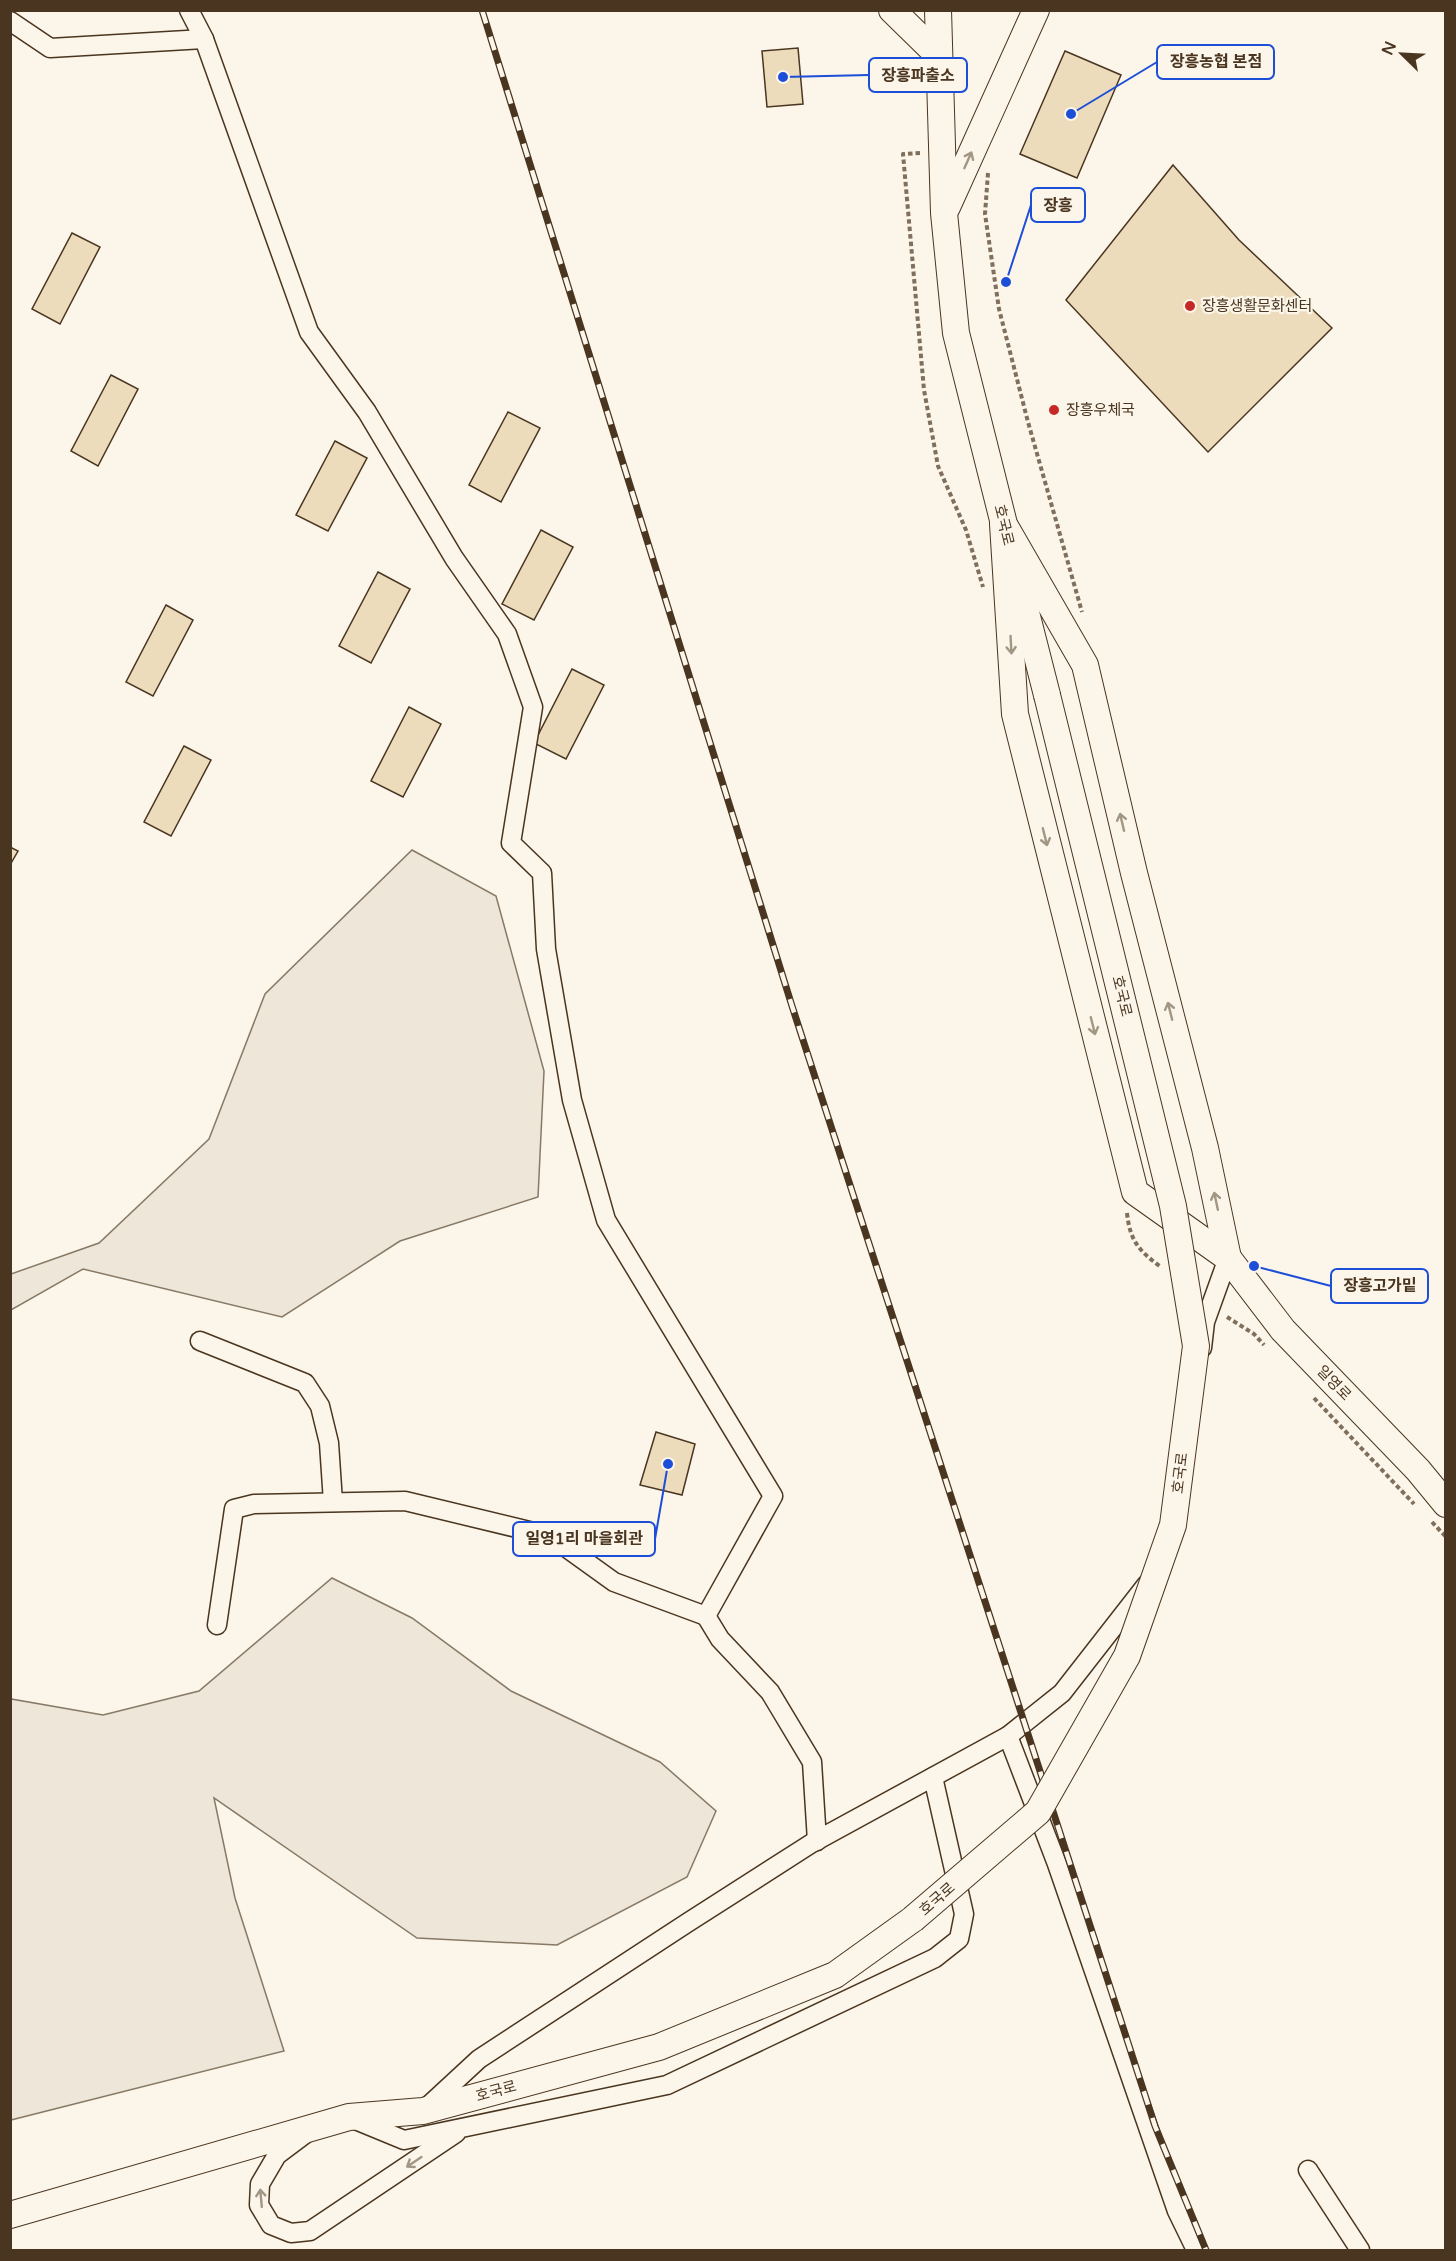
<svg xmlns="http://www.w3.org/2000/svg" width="1456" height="2261" font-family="'Varela Round','Noto Sans KR',sans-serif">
<rect width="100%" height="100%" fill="#fbf6e9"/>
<g fill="#ede6d9" stroke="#887966" stroke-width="1.5">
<polygon points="412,850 496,896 544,1071 538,1197 400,1241 282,1317 83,1269 11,1310 11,1274 99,1243 209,1139 265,994"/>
<polygon points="332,1578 412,1618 511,1691 660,1762 716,1811 687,1877 557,1945 417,1938 214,1798 235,1898 284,2051 11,2120 11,1699 103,1715 199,1691"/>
</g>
<g fill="#ecdcbc" stroke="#4a3520" stroke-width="1.5">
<polygon points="798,48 803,104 767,107 762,51"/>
<polygon points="1065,51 1121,75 1077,178 1020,154"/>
<polygon points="1173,165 1239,240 1332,328 1208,452 1066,300"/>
<polygon points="72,233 100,247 60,324 32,309"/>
<polygon points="111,375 138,389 98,466 71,451"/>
<polygon points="508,412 540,428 501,502 469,485"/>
<polygon points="335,441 367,458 328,531 296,515"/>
<polygon points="541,530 573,547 534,620 502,604"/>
<polygon points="378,572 410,589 371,663 339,646"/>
<polygon points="166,605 193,620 153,696 126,682"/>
<polygon points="572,669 604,685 566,759 534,743"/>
<polygon points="409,707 441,724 403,797 371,781"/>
<polygon points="184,746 211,760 171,836 144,822"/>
<polygon points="10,847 18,851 10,865"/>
<polygon points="656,1432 695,1444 682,1495 640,1485"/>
</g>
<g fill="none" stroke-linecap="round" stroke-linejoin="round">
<defs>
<g id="street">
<polyline points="189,10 204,39 309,332 367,412 454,558 507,634 533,707 511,843 542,873 546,949 572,1100 606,1220 773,1496 706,1616 614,1582 550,1536 405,1501 254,1504 234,1509 217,1625"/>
<polyline points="10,21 50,48 204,39"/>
<polyline points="200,1341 305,1383 320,1406 329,1443 333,1502"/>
<polyline points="1202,1348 1205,1322 1228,1258"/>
<polyline points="706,1616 720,1639 770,1692 812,1762 817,1841"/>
<polyline points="1008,1736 1062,1693 1147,1584"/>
<polyline points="426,2108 479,2059 687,1923 812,1843 1008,1736 1057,1864 1177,2211 1196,2250"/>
<polyline points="353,2119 404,2140 667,2085 935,1958 959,1939 964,1914 933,1777"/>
<polyline points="305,2134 277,2155 260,2184 259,2205 271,2225 291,2233 310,2231 456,2133"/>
<polyline points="1308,2170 1360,2250"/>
</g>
<g id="secondary">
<polyline points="892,10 939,56"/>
<polyline points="938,10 944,213 956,333 1008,540"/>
<polyline points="947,207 1036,10"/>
<polyline points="1003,524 1015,714 1135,1192 1228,1258 1283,1330 1418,1470 1446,1504"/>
<polyline points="1006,528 1085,665 1134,873 1205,1148 1228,1258"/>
<polyline points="1018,581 1047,695"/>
<polyline points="10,2215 349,2117 423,2111 659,2047 835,1975 913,1919"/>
</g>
</defs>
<use href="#street" stroke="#4a3520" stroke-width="21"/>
<use href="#secondary" stroke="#4a3520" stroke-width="28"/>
<g stroke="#7f6f5c" stroke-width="4" stroke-dasharray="4.5 3" stroke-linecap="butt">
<polyline points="920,153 903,154 924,390 938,466 966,530 983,587"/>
<polyline points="988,173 985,214 999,309 1028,422 1082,612"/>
<path d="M1127,1213C1130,1241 1139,1251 1161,1267"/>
<polyline points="1227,1317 1254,1334 1264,1345"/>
<polyline points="1314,1398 1414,1504"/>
<polyline points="1432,1522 1446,1537"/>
</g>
<use href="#street" stroke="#fbf6e9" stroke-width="18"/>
<use href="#secondary" stroke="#fbf6e9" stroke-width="26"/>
<defs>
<polyline id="rail" points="482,10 792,1006 1155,2126 1206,2250"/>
</defs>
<use href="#rail" stroke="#4a3520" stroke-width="7"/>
<use href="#rail" stroke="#fbf6e9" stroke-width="4.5" stroke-dasharray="14" stroke-linecap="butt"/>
<defs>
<polyline id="secondary-bridge" points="913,1919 1038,1812 1127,1656 1173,1525 1196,1346 1173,1206 1047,695"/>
</defs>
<use href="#secondary-bridge" stroke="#4a3520" stroke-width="28" stroke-linecap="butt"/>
<use href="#secondary-bridge" stroke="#fbf6e9" stroke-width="26"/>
</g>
<defs><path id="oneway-shaft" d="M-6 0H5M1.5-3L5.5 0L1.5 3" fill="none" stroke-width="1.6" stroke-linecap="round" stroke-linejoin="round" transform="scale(1.5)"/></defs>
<g stroke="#a29684">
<use href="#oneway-shaft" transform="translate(968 160) rotate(-66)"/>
<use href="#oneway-shaft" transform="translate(1011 645) rotate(87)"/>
<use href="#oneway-shaft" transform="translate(1122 822) rotate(-103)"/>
<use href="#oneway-shaft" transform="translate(1045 837) rotate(76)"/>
<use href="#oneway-shaft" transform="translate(1170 1011) rotate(-104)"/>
<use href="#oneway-shaft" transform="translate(1093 1026) rotate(76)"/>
<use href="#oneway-shaft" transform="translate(1216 1201) rotate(-102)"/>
<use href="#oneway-shaft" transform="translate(414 2162) rotate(146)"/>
<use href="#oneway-shaft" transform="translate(261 2198) rotate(-95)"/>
</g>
<g fill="#c62828" stroke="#fbf6e9" stroke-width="2">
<circle cx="1190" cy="306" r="6"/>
<circle cx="1054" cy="410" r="6"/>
</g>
<g text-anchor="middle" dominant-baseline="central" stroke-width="4.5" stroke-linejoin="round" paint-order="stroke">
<g font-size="15" fill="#4a3520" stroke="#fbf6e9" text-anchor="start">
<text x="1202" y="306">장흥생활문화센터</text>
<text x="1066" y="410">장흥우체국</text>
</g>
<g font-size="15" fill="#4a3520" stroke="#fbf6e9">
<text transform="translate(1004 525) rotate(76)">호국로</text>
<text transform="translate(1122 996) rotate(76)">호국로</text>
<text transform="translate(1334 1383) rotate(46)">일영로</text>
<text transform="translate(1180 1473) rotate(-83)">호국로</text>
<text transform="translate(937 1899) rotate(-41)">호국로</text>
<text transform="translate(496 2091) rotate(-15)">호국로</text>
</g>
</g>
<path fill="none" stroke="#1d4ed8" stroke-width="2" d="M1071 114L1157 62M783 77L869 75M1006 282L1031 205M1254 1266L1331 1286M668 1464L655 1539"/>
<g fill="#1d4ed8" stroke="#fbf6e9" stroke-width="2">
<circle cx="1071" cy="114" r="6"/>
<circle cx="783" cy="77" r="6"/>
<circle cx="1006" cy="282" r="6"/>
<circle cx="1254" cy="1266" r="6"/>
<circle cx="668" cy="1464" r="6"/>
</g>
<g fill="#fbf6e9" stroke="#1d4ed8" stroke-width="2">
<rect x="1157" y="45" width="117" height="34" rx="6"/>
<rect x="869" y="58" width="98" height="34" rx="6"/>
<rect x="1031" y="188" width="54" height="34" rx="6"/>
<rect x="1331" y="1269" width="97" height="34" rx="6"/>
<rect x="513" y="1522" width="142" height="34" rx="6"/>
</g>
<g font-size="16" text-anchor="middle" font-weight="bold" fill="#4a3520">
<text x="1216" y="67">장흥농협 본점</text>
<text x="918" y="81">장흥파출소</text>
<text x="1058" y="211">장흥</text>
<text x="1380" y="1291">장흥고가밑</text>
<text x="584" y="1544">일영1리 마을회관</text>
</g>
<rect width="1456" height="2261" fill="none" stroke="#4a3520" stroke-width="24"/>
<g transform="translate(1402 54) rotate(294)" stroke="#fbf6e9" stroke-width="4.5" paint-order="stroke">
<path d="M0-4.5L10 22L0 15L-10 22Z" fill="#4a3520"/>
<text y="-9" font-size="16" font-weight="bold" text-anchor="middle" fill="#4a3520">N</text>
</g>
</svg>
